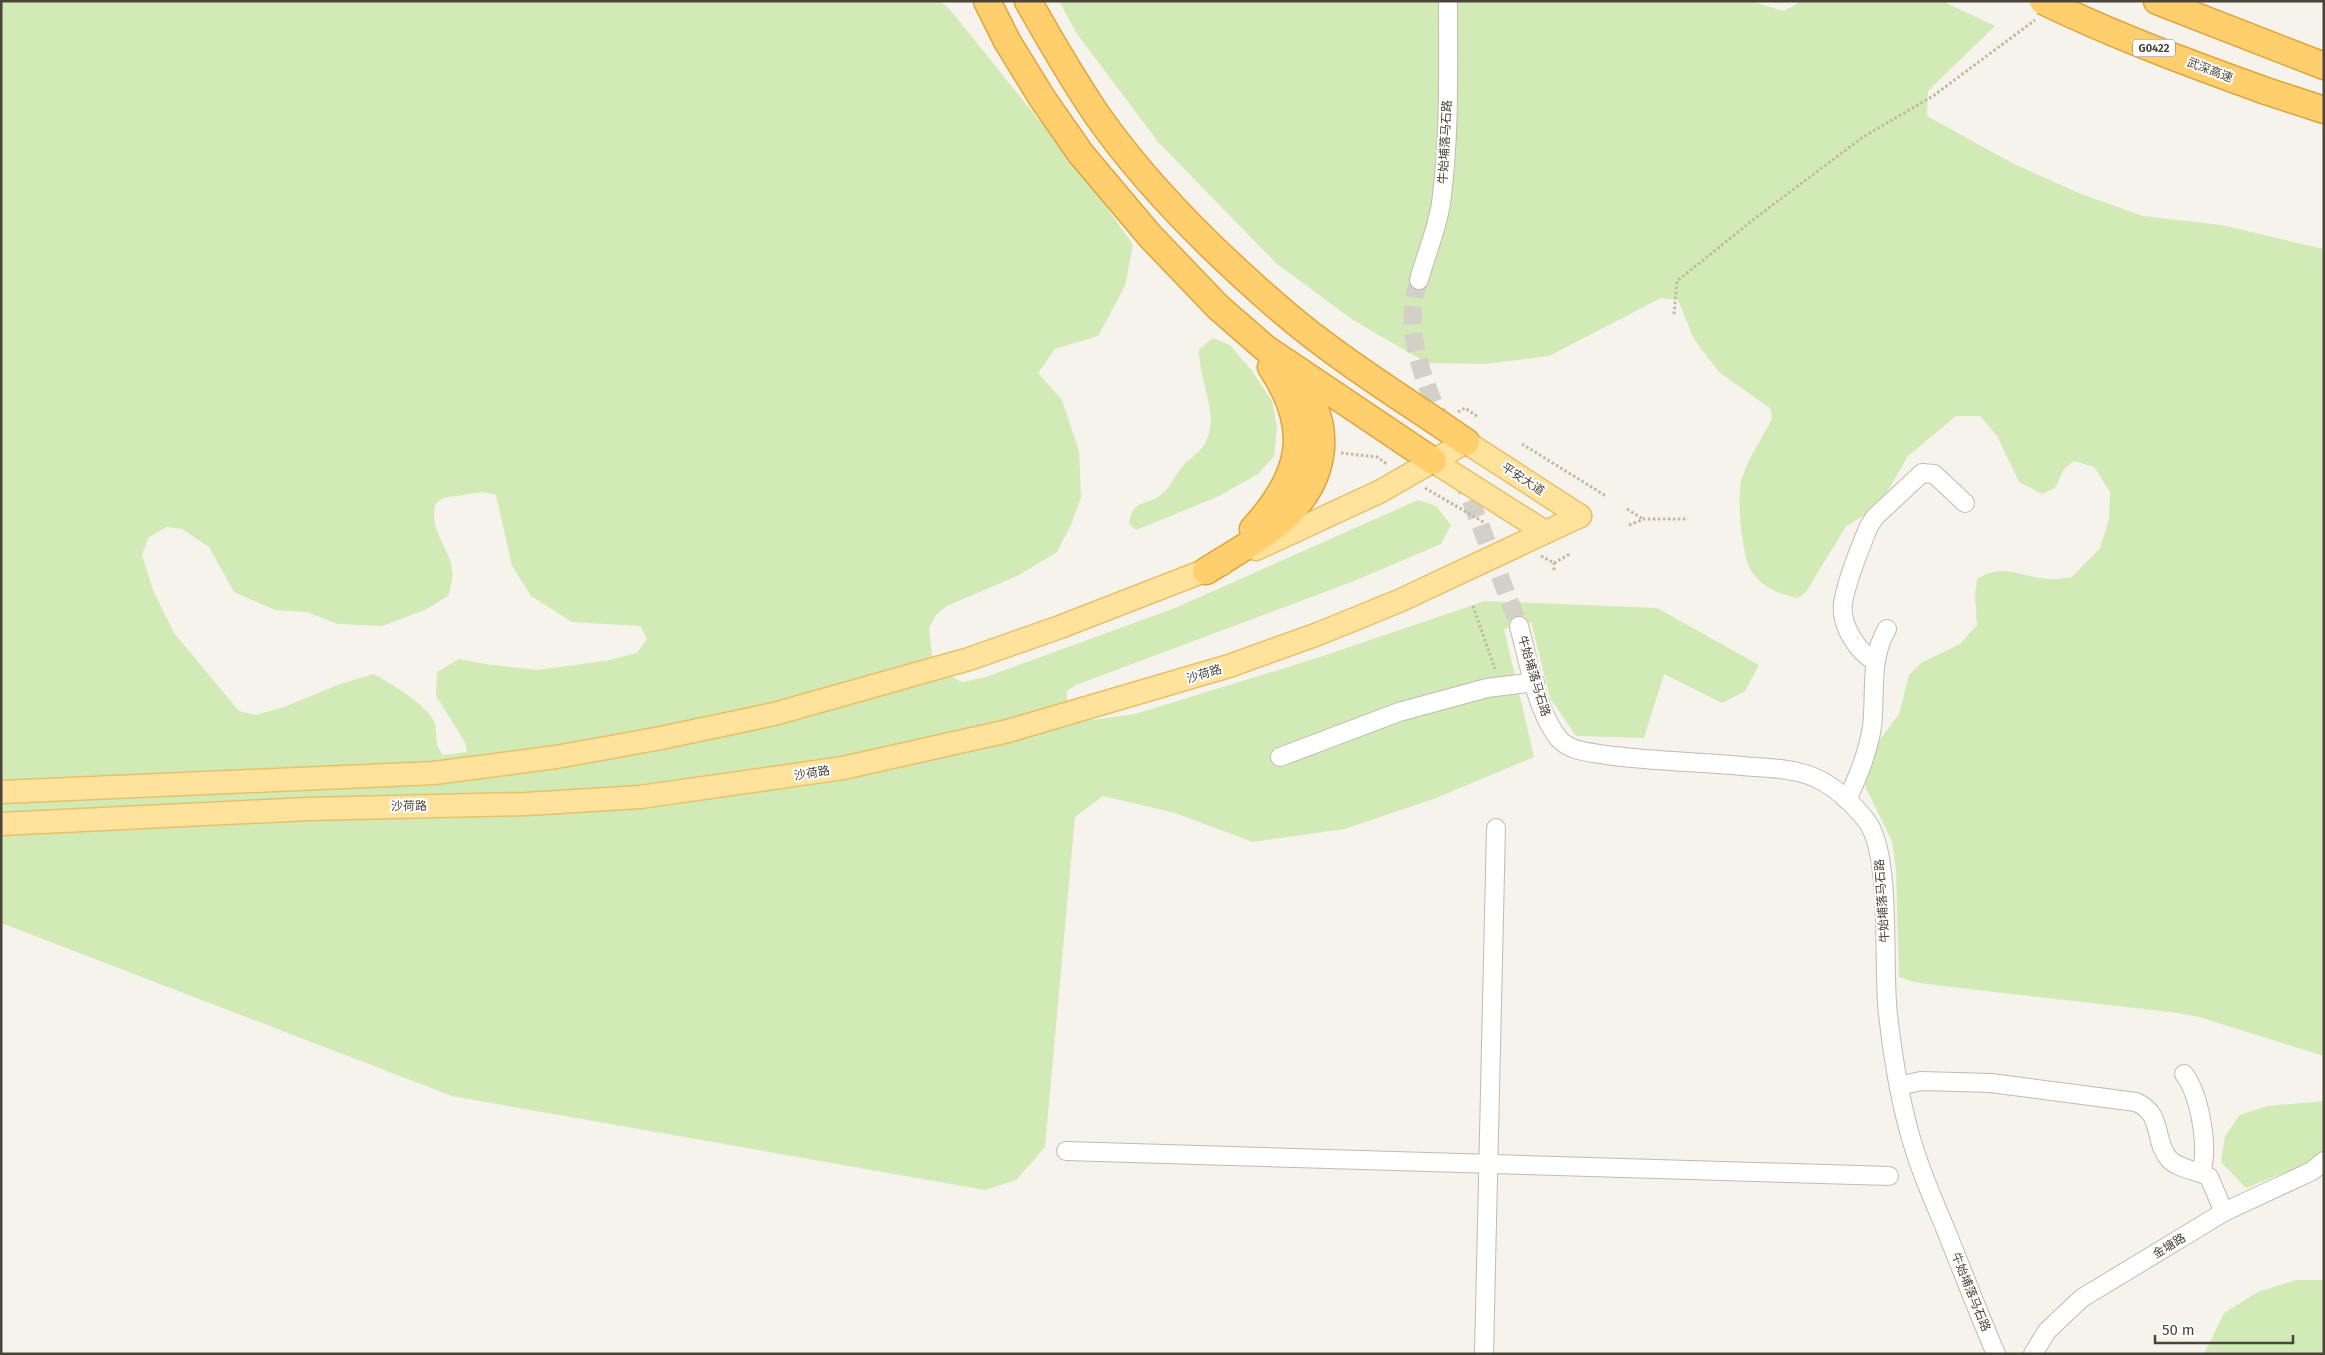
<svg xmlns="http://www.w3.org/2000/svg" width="2325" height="1355" font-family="'Fira Sans','Noto Sans SC',sans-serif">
<rect width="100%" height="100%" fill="#f6f3ec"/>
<g fill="#d2eab5" fill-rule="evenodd">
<path d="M1,1H938L947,6L1089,182L1133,245L1125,286L1098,336L1055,349L1038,373L1062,400L1079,451L1081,497L1071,525L1057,552L1019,575L947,606L936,615L929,628L932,656L942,672L962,682L986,677L1175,608L1418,500L1436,506L1451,525L1441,544L1354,581L1076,685L1067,691V705L1073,718L1085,721L1135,714L1317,658L1485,601L1657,608L1759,665L1745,691L1722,703L1664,674L1644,738L1576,736L1550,698L1531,622L1504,629L1534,757L1436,798L1345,829L1253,842L1175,813L1103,796L1075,817L1045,1147L1016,1180L985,1190L452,1096L1,923ZM482,492L496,495L512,566L531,596L572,622L640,626L647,639L637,653L605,661L537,670L485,664L459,659L437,672L436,696L465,742L467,752L443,755C432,739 439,737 434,722C429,706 388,682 374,674L340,684L284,707L255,715L239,711L174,633L153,590L142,555L149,537L167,527L182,529L209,547L234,592L275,610L307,612L338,624L382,626L425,610L448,596C460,561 444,555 435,524C433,518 435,510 435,504L443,498Z"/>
<path d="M1059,1H1751L1783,11L1803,1H1942L1995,26L1928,91L1927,116L2012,163L2081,194L2143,216L2221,225L2324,249V1056L2199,1017L2178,1013L1943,986L1914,982L1899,977L1896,870L1892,841L1866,788L1864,768L1872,750L1899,714L1909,675L1921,663L1960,644L1977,625L1975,596L1977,579C2004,562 2020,577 2048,579C2056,580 2064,578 2072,577L2100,548L2109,519L2110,492L2094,467L2074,461L2064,469L2055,488L2042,494L2019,482L1997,436L1980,416H1956L1908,456L1883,499L1865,515L1846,526L1806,592L1798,598C1779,594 1760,587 1750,569C1742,555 1736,493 1742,478C1749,457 1762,438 1772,419L1771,409L1719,372L1694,339L1678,300L1661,298L1549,356L1485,364L1427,363L1353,320L1277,264L1159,143L1077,34Z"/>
<path d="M1213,338L1230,345L1252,371L1272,401L1277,427L1274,456L1258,474L1217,497L1136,530L1129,524C1132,497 1149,507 1163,493C1171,486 1175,476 1181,468C1192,455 1204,452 1209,433C1216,408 1198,375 1199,349Z"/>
<polygon points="2324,1101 2324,1169 2301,1166 2246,1188 2221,1162 2225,1136 2240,1115 2268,1106"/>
<polygon points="2296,1280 2324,1280 2324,1354 2204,1354 2224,1313 2258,1292"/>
</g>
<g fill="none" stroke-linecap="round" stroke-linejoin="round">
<g stroke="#d4d0c8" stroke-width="18" stroke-dasharray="18 9" stroke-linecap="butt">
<path d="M1419,280C1401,332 1425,380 1443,427"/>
<polyline points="1461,475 1519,626"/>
</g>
<defs>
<g id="minor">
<path d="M1419,280C1426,254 1437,230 1441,203C1450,137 1448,69 1448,1"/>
<path d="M1519,626C1528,659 1537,714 1560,740C1572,752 1590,752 1606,755C1651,761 1697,762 1742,766C1766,768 1794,768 1816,778C1835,787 1853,804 1866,820C1893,854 1882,968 1888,1014C1893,1059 1900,1104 1914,1148C1922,1175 1934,1201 1945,1228C1962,1270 1978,1312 1996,1354"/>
<path d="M1875,661C1857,652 1840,624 1843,603C1847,579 1860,548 1869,526L1875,517L1922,473L1934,474L1965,503"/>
<polyline points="1280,757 1399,712 1487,688 1535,682"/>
<path d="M1847,800C1858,777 1868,753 1872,727C1876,694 1869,659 1887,629"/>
<path d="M2184,1074C2200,1095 2209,1148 2201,1172"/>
<path d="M1899,1086L1921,1081L1991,1083L2136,1102C2164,1114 2153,1141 2169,1159C2178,1169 2197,1170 2209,1177L2224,1212"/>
<polyline points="1066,1151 1889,1176"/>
<polyline points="1484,1354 1496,828"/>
<polyline points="2033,1354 2047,1331 2082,1298 2224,1212 2312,1171 2324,1161"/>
</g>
<g id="major">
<polyline points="1433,461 1545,532"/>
<polyline points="1256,549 1381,491 1466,442 1580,516"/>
<polyline points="1,792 434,773 556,757 661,738 774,714 969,659 1060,627 1222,564"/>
<polyline points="1,824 308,809 526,804 640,797 843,768 1008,731 1229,666 1318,634 1399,601 1580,516"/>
</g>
<g id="highway">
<polyline points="987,1 1007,41 1042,98 1081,154 1150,236 1218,307 1265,348 1433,461"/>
<path d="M1028,1C1050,40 1072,78 1097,115C1146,185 1216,254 1281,310C1338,359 1404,399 1466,442"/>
<polyline points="2157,1 2324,66"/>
<polyline points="2266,91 2324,110"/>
<path d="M1253,529C1302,475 1313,430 1271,367"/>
<path d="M1206,571C1254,540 1316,512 1321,448C1323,417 1311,395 1290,373"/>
</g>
</defs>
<use href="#minor" stroke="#c2bbae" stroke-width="20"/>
<use href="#major" stroke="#e6c16a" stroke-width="25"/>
<use href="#highway" stroke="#e0a43c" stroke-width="29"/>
<g stroke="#c4b79f" stroke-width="3" stroke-dasharray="2.5 2.5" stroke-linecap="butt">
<polyline points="1674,314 1677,281 1758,216 1863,137 1933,96 2035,20"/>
<polyline points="1458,412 1465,408 1478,417"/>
<polyline points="1522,444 1606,496"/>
<polyline points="1341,453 1377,457 1387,464"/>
<polyline points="1425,488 1485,523"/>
<polyline points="1627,509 1643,519"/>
<polyline points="1629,525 1644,519 1688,519"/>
<polyline points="1541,556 1554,563"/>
<polyline points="1554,563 1570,554"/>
<polyline points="1554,570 1554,563"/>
<polyline points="1473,606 1495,669"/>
</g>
<use href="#minor" stroke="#fff" stroke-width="18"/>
<use href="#major" stroke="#ffe39c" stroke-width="22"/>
<use href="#highway" stroke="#ffcf6e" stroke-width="26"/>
<defs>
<path id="highway-bridge" d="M2043,1C2115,36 2191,64 2266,91"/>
</defs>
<use href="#highway-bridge" stroke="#e0a43c" stroke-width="29" stroke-linecap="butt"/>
<use href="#highway-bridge" stroke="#ffcf6e" stroke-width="26"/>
</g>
<g text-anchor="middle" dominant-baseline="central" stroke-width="4" stroke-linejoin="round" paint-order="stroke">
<rect fill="#fff" stroke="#817c74" stroke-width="1" x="2133" y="39.5" width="42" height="17" rx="4"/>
<g font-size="11" font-weight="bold" fill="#4b4439">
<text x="2154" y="48">G0422</text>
</g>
<g font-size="12" fill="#4b4439" stroke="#fff">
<text transform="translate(2210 70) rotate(21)">武深高速</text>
<text transform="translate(1445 142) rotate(-87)">牛始埔落马石路</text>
<text transform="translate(1523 479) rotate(33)">平安大道</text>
<text transform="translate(1204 674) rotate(-17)">沙荷路</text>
<text transform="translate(1534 676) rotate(73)">牛始埔落马石路</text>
<text transform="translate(812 773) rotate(-9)">沙荷路</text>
<text transform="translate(409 806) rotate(-1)">沙荷路</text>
<text transform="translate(1882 901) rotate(-94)">牛始埔落马石路</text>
<text transform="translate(2169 1246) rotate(-31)">金塘路</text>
<text transform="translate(1971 1292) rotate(68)">牛始埔落马石路</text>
</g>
</g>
<rect width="2325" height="1355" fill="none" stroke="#4b4439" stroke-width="5"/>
<path d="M2155 1335v8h138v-8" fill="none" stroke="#4b4439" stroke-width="2.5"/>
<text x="2162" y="1335" font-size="15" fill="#4b4439" stroke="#ffffff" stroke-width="4" paint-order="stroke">50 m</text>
</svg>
